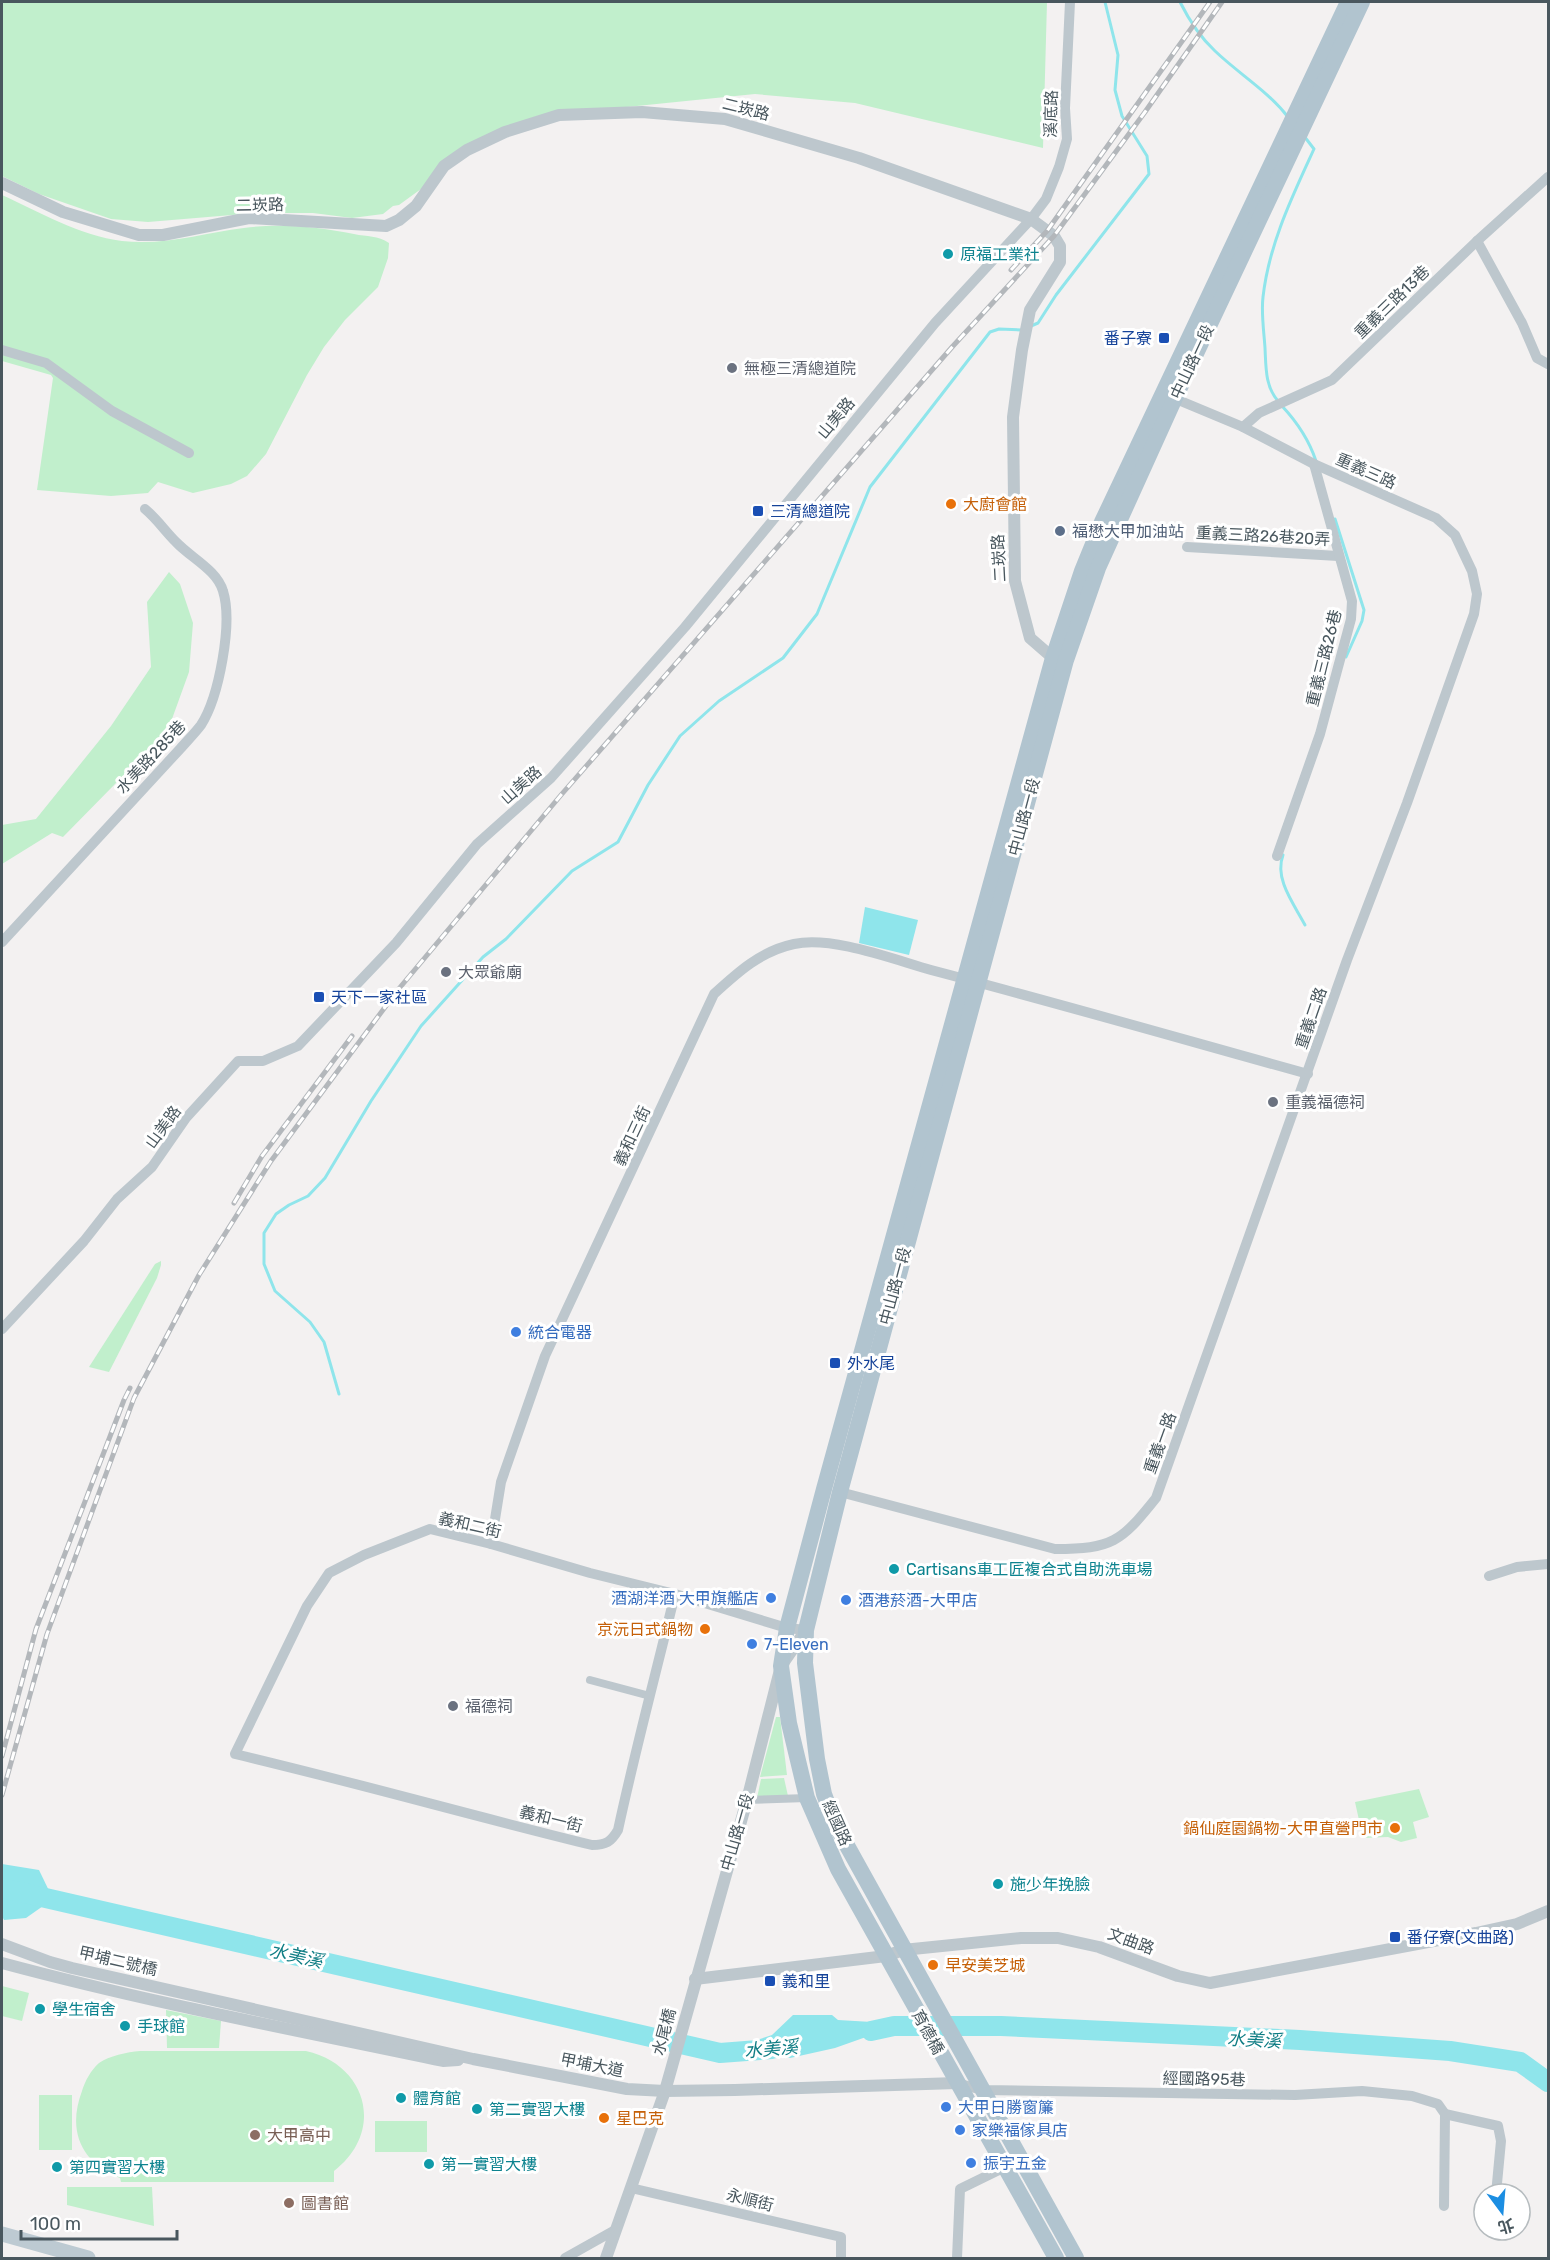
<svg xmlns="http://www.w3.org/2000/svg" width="1550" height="2260" font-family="Rubik,'Noto Sans TC',sans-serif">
<rect width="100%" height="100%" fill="#f3f1f1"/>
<g fill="#c1efcc">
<polygon points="2,2 1047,2 1043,148 855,103 755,94 548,115 480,146 399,205 393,206 383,214 352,218 313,213 257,213 148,222 111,219 39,194 2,176"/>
<path d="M2,195C40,212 80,236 122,241C164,246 203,233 244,228C280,223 319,227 354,234C367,237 378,235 389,243L388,258L378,287L345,320L324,347L307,375L266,454L247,476L231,484L193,493L158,482L148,493L111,496L37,490L53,378L51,375L2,361Z"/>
<polygon points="169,572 180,584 193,623 189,672 168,730 63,837 52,833 2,864 2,825 36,819 111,726 151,667 147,602"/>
<polygon points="161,1261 161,1265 157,1278 109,1372 89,1367 155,1264"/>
<polygon points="776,1717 780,1717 787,1775 760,1777"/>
<polygon points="784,1778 788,1796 757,1798 761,1779"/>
<polygon points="1419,1789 1429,1817 1413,1822 1417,1838 1401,1842 1388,1837 1363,1838 1355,1802"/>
<polygon points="2,1986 29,1993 22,2021 2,2016"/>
<polygon points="166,2010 221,2021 219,2048 167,2048"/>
<path d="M140,2051H306C368,2065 385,2132 334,2171V2182H121L120,2178C81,2162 67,2131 82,2091C85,2081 91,2070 99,2063C109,2056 127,2052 140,2051Z"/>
<rect x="39" y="2095" width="33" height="55"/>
<rect x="375" y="2121" width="52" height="31"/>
<polygon points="67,2187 152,2187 154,2226 67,2205"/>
</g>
<g fill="#8fe5eb">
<polygon points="865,907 918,920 909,955 859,943"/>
<polygon points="2,1864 39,1870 53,1899 26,1918 4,1920 2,1916"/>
<polygon points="793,2015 832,2015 838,2020 889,2023 897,2026 835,2048 790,2058 779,2054 746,2051 760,2039 772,2035"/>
</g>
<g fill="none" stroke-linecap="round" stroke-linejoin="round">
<g stroke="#8fe5eb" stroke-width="3">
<path d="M1180,2C1188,18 1201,38 1215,51C1239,74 1268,91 1288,117"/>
<polyline points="1031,326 1038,323 1056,295 1149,174 1147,156 1122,116 1115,90 1118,55 1105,2"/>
<path d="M1278,401C1265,386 1266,367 1265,348C1264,332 1261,313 1263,297C1269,244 1292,197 1314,149L1304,136"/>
<path d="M1282,406C1297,422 1309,440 1316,461"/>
<polyline points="1335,519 1364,610 1362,621 1346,657"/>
<path d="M1283,855C1274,879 1294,904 1305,925"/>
<polyline points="339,1394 324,1342 310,1322 275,1291 264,1264 264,1233 276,1214 289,1205 308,1196 325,1178 371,1101 421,1026 483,957 506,939 572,871 618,842 648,785 680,736 719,701 783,658 817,614 870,487 990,332 999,329 1022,330"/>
</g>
<g stroke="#8fe5eb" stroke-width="20">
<polyline points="2,1888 720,2053 772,2049"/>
<polyline points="871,2031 894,2026 1001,2026 1300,2040 1450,2051 1520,2062 1548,2082"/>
</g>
<g stroke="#bdc7cd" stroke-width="8">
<polyline points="590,1680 650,1696"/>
<polyline points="747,1800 807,1798"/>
</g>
<g stroke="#bdc7cd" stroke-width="10">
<polyline points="1477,241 1522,323 1537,358 1548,364"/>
<polyline points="2,350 46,363 112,411 189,453"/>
<polyline points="1243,427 1259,413 1332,380 1477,241 1548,177"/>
<polyline points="1187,547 1338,556"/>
<polyline points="1277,856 1320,734 1351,619 1352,601 1314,464"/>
<path d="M2,942L180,749C187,741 195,733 201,725C219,697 233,623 223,591C217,570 191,558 176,542C165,531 157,519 145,509"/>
<polyline points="2,1329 84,1241 117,1199 152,1167 186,1118 238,1061 263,1061 298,1046 396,943 477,844 551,778 685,627 935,323 1031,219 1046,199 1059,167 1067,139 1065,108 1070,2"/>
<path d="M840,1492L1055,1549C1112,1549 1121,1542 1156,1498L1347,960L1407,803L1474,614L1477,594L1472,571L1455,535L1436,518L1314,464L1243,427L1171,397"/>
<path d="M491,1544L501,1482L545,1356L714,994C738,972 761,951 794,944C833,936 892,959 931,970C1057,1003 1182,1039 1308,1074"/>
<polyline points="1489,1576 1517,1567 1548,1564"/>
<path d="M675,1594C656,1673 635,1751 618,1830C611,1842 606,1845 592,1845C473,1816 354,1782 235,1754L307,1606L329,1573L364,1555L430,1529L491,1544L590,1573L675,1594L787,1628L806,1630"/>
<polyline points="957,2083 982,2090 1295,2095 1362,2091 1412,2096 1438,2104 1445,2114 1444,2206"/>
<polyline points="1445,2114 1498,2126 1501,2141 1496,2194"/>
<polyline points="631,2188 841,2237 841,2258"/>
<polyline points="565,2258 615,2230"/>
<polyline points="957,2258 960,2189 1005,2167"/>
</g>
<g stroke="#bdc7cd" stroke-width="12">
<polyline points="2,183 63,212 139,235 163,235 249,218 386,226 399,220 416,206 444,166 467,150 505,132 559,115 642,112 725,119 859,158 1031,219 1054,236 1060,246 1060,262 1030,310 1022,350 1013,417 1015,581 1030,638 1053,658 1059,659"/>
<polyline points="2,1944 50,1962 72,1968 473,2059 627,2089 665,2091 735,2090 957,2083"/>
<path d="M2,1963C147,2002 295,2030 443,2061L458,2060"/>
<polyline points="695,1979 886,1956 903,1950 1021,1938 1058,1938 1099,1947 1178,1976 1210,1983 1476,1933 1517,1924 1548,1911"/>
<polyline points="606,2258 665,2091 747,1800 781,1666 806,1630"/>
</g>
<polyline stroke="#bdcad2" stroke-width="15" points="2,2234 88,2258"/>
<g stroke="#b1c4cf" stroke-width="16">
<polyline points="1056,2258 838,1869 807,1798 789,1723 781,1666 787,1628 824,1489 1053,658 1082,571 1102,522 1348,2"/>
<polyline points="1076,2258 835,1824 824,1794 817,1759 805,1663 806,1630 840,1492 1066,660 1098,568 1175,398 1362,2"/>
</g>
<defs>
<g id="rail">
<polyline points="1011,270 1047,231 1210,2"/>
<polyline points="234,1203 262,1156 352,1036"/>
<polyline points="2,1756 36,1629 124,1400 130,1388"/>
<polyline points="2,1795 47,1634 134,1398 199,1275 271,1161 397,991 561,795 953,346 1054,236 1145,112 1222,2"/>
</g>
</defs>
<use href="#rail" stroke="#b3b7bb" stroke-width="5"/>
<use href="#rail" stroke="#fff" stroke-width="3" stroke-dasharray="9" stroke-linecap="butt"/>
</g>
<g fill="#0f9aa8" stroke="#fff" stroke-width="2">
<circle cx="948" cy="254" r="6"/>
<circle cx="894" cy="1569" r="6"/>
<circle cx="998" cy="1884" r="6"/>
<circle cx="40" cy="2009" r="6"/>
<circle cx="125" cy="2026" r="6"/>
<circle cx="401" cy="2098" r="6"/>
<circle cx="477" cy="2109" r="6"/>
<circle cx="429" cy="2164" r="6"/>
<circle cx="57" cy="2167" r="6"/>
</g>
<g fill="#1a4fb4" stroke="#fff" stroke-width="2">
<rect x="1158" y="332" width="12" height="12" rx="3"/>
<rect x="752" y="505" width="12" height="12" rx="3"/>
<rect x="313" y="991" width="12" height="12" rx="3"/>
<rect x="829" y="1357" width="12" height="12" rx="3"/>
<rect x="1389" y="1931" width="12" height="12" rx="3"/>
<rect x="764" y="1975" width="12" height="12" rx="3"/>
</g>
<g fill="#6b7280" stroke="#fff" stroke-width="2">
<circle cx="732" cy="368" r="6"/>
<circle cx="446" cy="972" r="6"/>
<circle cx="1273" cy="1102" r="6"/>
<circle cx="453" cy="1706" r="6"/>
</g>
<g fill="#e8710a" stroke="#fff" stroke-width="2">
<circle cx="951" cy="504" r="6"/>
<circle cx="705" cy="1629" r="6"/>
<circle cx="1395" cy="1828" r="6"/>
<circle cx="933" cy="1965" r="6"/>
<circle cx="604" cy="2118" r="6"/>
</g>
<circle fill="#5c6f8a" stroke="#fff" stroke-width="2" cx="1060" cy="531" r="6"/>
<g fill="#3f7fe0" stroke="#fff" stroke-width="2">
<circle cx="516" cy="1332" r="6"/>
<circle cx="771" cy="1598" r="6"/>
<circle cx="846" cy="1600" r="6"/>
<circle cx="752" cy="1644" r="6"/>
<circle cx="946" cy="2107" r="6"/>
<circle cx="960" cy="2130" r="6"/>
<circle cx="971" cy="2163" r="6"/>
</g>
<g fill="#8d6e63" stroke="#fff" stroke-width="2">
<circle cx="255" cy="2135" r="6"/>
<circle cx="289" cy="2203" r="6"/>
</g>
<g text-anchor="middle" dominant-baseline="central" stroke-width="6" stroke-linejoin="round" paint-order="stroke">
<g font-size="16" fill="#49575e" stroke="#fff">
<text transform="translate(746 109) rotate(14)">二崁路</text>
<text transform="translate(1051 114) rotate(-89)">溪底路</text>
<text transform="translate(260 205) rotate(-1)">二崁路</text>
<text transform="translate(1392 302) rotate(-44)">重義三路13巷</text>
<text transform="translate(1192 362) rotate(-65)">中山路一段</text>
<text transform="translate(836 418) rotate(-50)">山美路</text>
<text transform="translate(1366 471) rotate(24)">重義三路</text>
<text transform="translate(1263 536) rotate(3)">重義三路26巷20弄</text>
<text transform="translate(999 558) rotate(-93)">二崁路</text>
<text transform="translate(1324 658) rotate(-76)">重義三路26巷</text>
<text transform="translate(151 757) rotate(-47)">水美路285巷</text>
<text transform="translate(521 785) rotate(-42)">山美路</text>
<text transform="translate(1024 817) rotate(-75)">中山路一段</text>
<text transform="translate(1311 1018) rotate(-71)">重義二路</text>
<text transform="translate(163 1127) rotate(-54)">山美路</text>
<text transform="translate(632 1136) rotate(-65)">義和三街</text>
<text transform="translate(895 1286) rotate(-75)">中山路一段</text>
<text transform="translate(1160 1443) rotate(-70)">重義一路</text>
<text transform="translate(470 1525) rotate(13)">義和二街</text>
<text transform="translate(551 1819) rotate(14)">義和一街</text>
<text transform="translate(837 1823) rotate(66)">經國路</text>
<text transform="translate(737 1832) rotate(-74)">中山路一段</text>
<text transform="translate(1131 1941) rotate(20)">文曲路</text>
<text transform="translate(118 1961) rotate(13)">甲埔二號橋</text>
<text transform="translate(664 2032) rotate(-75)">水尾橋</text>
<text transform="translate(928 2032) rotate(61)">育德橋</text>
<text transform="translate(592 2065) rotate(11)">甲埔大道</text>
<text transform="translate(1204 2079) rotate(1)">經國路95巷</text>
<text transform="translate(750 2200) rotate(14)">永順街</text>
</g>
<g font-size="16" fill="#0d838f" stroke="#fff" text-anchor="start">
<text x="960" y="254">原福工業社</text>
<text x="906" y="1569">Cartisans車工匠複合式自助洗車場</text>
<text x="1010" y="1884">施少年挽臉</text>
<text x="52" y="2009">學生宿舍</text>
<text x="137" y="2026">手球館</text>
<text x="413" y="2098">體育館</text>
<text x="489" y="2109">第二實習大樓</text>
<text x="441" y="2164">第一實習大樓</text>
<text x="69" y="2167">第四實習大樓</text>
</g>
<g font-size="16" fill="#164399" stroke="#fff" text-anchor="start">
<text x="1152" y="338" text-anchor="end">番子寮</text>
<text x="770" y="511">三清總道院</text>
<text x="331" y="997">天下一家社區</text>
<text x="847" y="1363">外水尾</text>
<text x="1407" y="1937">番仔寮(文曲路)</text>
<text x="782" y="1981">義和里</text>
</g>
<g font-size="16" fill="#5b616d" stroke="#fff" text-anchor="start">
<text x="744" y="368">無極三清總道院</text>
<text x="458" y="972">大眾爺廟</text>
<text x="1285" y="1102">重義福德祠</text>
<text x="465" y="1706">福德祠</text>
</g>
<g font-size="16" fill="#c56008" stroke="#fff" text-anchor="start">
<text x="963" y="504">大廚會館</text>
<text x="693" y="1629" text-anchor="end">京沅日式鍋物</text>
<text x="1383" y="1828" text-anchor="end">鍋仙庭園鍋物-大甲直營門市</text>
<text x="945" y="1965">早安美芝城</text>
<text x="616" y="2118">星巴克</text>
</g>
<g font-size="16" fill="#4e5e75" stroke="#fff" text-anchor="start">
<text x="1072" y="531">福懋大甲加油站</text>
</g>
<g font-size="16" fill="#366cbe" stroke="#fff" text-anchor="start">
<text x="528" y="1332">統合電器</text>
<text x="759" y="1598" text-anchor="end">酒湖洋酒 大甲旗艦店</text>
<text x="858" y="1600">酒港菸酒-大甲店</text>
<text x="764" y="1644">7-Eleven</text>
<text x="958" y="2107">大甲日勝窗簾</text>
<text x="972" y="2130">家樂福傢具店</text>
<text x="983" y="2163">振宇五金</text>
</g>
<g font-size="16" fill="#785e54" stroke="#fff" text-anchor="start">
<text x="267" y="2135">大甲高中</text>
<text x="301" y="2203">圖書館</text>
</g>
<g font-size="18" font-style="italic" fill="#0f7d84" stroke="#fff">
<text transform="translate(296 1956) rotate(13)">水美溪</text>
<text transform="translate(1254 2040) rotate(3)">水美溪</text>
<text transform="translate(771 2049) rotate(-5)">水美溪</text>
</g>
</g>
<rect width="1550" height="2260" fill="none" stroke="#49575e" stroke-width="6"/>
<g transform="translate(1502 2212) rotate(164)"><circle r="28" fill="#ffffff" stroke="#b6bcbf" stroke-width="1.5"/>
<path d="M0-4.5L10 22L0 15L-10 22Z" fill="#1c8ee2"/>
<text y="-9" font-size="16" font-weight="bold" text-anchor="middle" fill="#49575e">北</text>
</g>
<path d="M21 2230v9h156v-9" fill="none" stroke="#49575e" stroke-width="3"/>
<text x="30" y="2230" font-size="18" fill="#49575e" stroke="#ffffff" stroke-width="4.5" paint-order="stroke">100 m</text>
</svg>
